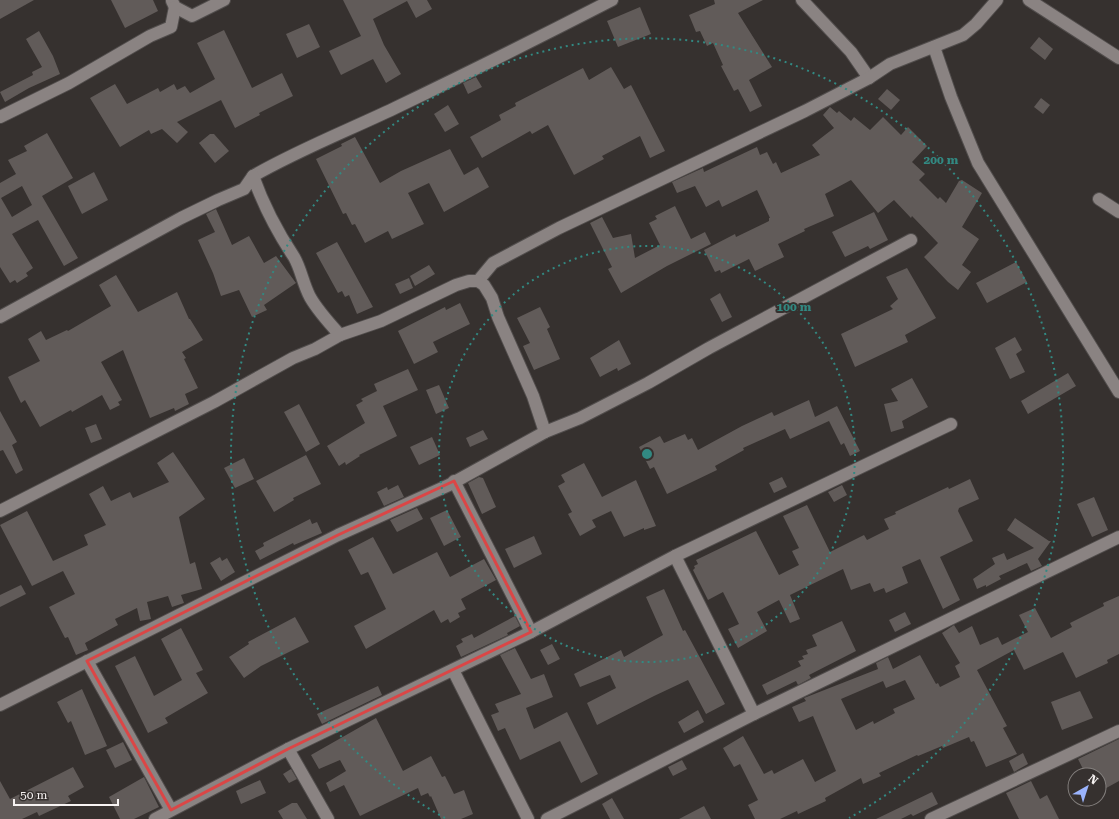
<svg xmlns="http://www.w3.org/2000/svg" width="1119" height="819" font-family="'Roboto Serif',serif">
<rect width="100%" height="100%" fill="#36312f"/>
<g fill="#615b59" fill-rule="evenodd">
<polygon points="0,0 34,0 0,19"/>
<polygon points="111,0 153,0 158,11 125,28"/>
<polygon points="343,0 427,0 432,9 416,18 407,1 373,19 384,45 401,74 386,83 373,59 341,75 329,51 361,36"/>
<polygon points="714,0 763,0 738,13 772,67 749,80 762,106 750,112 738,89 734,91 721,66 723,65 713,43 707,46 700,31 696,32 689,15 715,4"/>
<polygon points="640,7 651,34 618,47 607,21"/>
<polygon points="309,24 320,47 297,58 286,34"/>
<polygon points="224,30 252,88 282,73 293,96 259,113 260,115 235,128 221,100 177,122 188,132 177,143 162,129 151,134 149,130 120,147 90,98 115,84 127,104 158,88 160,92 174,84 177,90 185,86 190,93 215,79 197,43"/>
<polygon points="39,31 53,56 60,74 29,88 5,102 0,92 33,75 32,72 42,67 26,39"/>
<polygon points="1039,37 1053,49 1045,60 1030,48"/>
<polygon points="611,67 624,89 631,85 665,151 650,158 640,136 602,156 604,159 574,175 548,125 532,134 530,131 482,158 470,137 501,120 499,115 516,106 515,103 583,68 589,80"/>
<polygon points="476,77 482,87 468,94 463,83"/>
<polygon points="887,89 900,100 891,110 878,99"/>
<polygon points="1041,98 1050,105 1043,114 1034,107"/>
<polygon points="448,105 459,124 445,132 434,114"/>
<polygon points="830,107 837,113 839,111 851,121 854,117 870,130 883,117 901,135 908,127 927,146 912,162 925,174 919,180 938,199 940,197 946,203 959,181 962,180 982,193 962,227 979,239 962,265 971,272 958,290 948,282 924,257 938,243 912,216 911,218 894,200 878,213 851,180 825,194 834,216 804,229 805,231 778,244 784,257 755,271 749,259 721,273 720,270 715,272 704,250 735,234 736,237 769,221 769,218 770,218 757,190 722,207 719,200 706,207 695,186 677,193 672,182 703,168 704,172 757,147 760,155 767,152 773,164 776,162 781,173 820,155 812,145 834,128 823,115"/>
<path d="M47,133L73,178L42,196L78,258L64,266L38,220L12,234L33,268L26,273L28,276L17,283L15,280L10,283L0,267V183L16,174L8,160L27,151L24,146ZM22,186L32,205L12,217L1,198Z"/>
<polygon points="210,134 214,134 229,151 215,163 199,143"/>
<polygon points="355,137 380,183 401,171 450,149 464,175 478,167 489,187 444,212 429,183 408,193 424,224 392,239 388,231 365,243 355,224 352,225 346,213 343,214 316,159 342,146 341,144"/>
<polygon points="94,172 108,200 82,214 68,186"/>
<polygon points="675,206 691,239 705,232 711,244 667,266 621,293 608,269 612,267 590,223 602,217 613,238 631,234 635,258 660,245 649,223 657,219 655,216"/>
<polygon points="216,209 232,245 249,236 264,263 276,256 296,283 264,305 267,310 252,317 239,290 221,296 213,273 198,240 215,232 206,214"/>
<polygon points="874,212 888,240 870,249 868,246 845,257 832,232"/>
<polygon points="337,242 373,307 357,314 349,295 345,297 342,291 338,293 316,253"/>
<polygon points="1016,262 1027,282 987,303 976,283"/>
<polygon points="429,265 435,274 415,286 410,276"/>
<polygon points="907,268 936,318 905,335 908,342 855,367 841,334 893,309 890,306 898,299 886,277"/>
<polygon points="116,275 138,312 177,292 189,319 190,319 203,340 182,352 186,358 184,359 198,388 185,394 189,404 175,411 174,408 150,418 123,350 101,362 122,400 118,402 120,405 110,410 102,395 72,412 71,410 40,427 25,400 21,403 8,377 40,361 28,339 41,331 46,340 67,330 68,331 111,306 99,285"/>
<polygon points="409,278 413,288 400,294 395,284"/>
<polygon points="720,293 732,317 722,322 710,299"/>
<polygon points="460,303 470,324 433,342 438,352 414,364 398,331 445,307 446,310"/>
<polygon points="540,307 550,327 547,329 560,359 534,370 523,346 530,343 517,318"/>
<polygon points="1015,337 1022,350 1016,354 1025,372 1010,379 995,348"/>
<polygon points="619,340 631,364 618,371 617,368 600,377 590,358"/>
<polygon points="408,369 418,390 383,406 397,436 359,455 360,456 346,465 345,462 339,466 327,446 365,423 356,405 363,401 361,399 377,391 374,384"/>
<polygon points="1068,373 1076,386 1028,414 1021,401"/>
<polygon points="912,378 928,407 902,421 904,428 891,432 884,404 898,401 891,389"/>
<polygon points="439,385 449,408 436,414 426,390"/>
<polygon points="809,400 815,417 837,406 860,451 850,456 844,443 841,445 829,421 790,439 785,429 743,448 744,450 715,466 717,470 667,494 654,467 650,469 639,447 660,436 664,443 685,434 688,440 692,438 698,450 742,426 772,412 774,416"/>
<polygon points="299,404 320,444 306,452 284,412"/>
<polygon points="0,411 17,442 12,445 23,470 16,474 3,450 0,451"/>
<polygon points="96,424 102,439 91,443 85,428"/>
<polygon points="483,430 488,439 470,447 466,438"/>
<polygon points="432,437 440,455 419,465 410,447"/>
<polygon points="173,452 205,499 179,517 190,564 195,562 202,589 181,595 184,603 172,607 168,596 147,602 151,619 140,621 137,608 115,619 118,625 85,643 88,650 76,655 68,637 65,638 49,607 75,594 63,571 32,586 0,525 27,511 53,561 88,545 84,535 106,525 89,494 103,486 111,501 130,492 133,498 169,482 157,463"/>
<polygon points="306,455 321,484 293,498 294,500 274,512 256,481"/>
<polygon points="244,458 254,479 235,488 224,468"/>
<polygon points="584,463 602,497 636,480 656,526 644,530 644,528 624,537 611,511 592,520 596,527 580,536 568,514 572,512 558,486 565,482 561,475"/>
<polygon points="479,477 483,478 496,507 482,514 468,483"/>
<polygon points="782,477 787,487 774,493 769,483"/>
<polygon points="970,479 979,499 959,508 958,511 973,541 940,557 960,600 943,609 920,559 902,567 908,583 886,593 884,588 874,592 870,583 851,590 843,569 790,595 800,619 790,623 779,600 757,612 767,631 738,648 728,629 739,624 723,592 708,600 693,570 695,568 694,566 698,564 696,560 756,531 779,575 799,565 792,551 799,548 783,516 807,505 830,552 864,535 867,540 889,529 884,519 896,514 895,512 948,487 949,489"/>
<polygon points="398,485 404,497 384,506 377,492 387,487 388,490"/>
<polygon points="842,485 847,495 834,502 828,492"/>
<polygon points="1094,497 1108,530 1092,537 1077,504"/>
<polygon points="417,508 423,519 397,532 390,520"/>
<polygon points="447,510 461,537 444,546 430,518"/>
<polygon points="1015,518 1049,541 1051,541 1038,559 1042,566 1031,571 1027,563 999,576 1001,579 986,587 986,585 977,589 973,579 995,564 992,558 1004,553 1007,560 1034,548 1007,530"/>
<polygon points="310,519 312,524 317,522 322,533 294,545 293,543 260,560 255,551 264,546 263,543"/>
<polygon points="534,536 542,554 514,568 505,549"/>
<polygon points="373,537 393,574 437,552 450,577 484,559 496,580 461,599 466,609 458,613 460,617 450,623 448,619 441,623 434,610 366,649 354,626 386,609 368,572 361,575 348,550"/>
<polygon points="220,557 222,561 227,558 235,572 221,581 210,563"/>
<polygon points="21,585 26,594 0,607 0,595"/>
<polygon points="664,589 683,631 685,630 725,704 706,714 688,680 654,696 597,725 587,703 616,688 610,675 580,687 574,674 621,650 624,657 663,635 646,597"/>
<path d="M1119,596V654L1107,660L1108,663L1076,678L1063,652L1024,670L1014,650L977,670L1007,726L1003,728L1017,754L986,767L974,741L971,742L969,737L943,748L942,746L918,756L917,755L879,773L881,776L863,784L861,778L825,798L826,801L798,814L797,811L780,819H755L748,805L758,800L740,764L734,767L723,748L743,736L764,774L772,770L774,774L803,759L815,782L836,771L813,716L799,722L792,707L806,701L804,698L878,669L876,663L888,657L893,669L920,655L936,684L938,683L940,687L960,677L955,666L960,663L942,633L954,625L959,633L972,626L980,645L998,637L1002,645L1028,632L1019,615L1035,608L1051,638L1072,627L1070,623L1104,606L1103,603ZM905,680L915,699L893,709L895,713L874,724L873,721L856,730L841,699L883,681L886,688Z"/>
<polygon points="905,612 911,624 895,632 889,620"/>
<polygon points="515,616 520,626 507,633 508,635 461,657 456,646 463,642 461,639 472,634 474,638"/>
<polygon points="295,617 309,642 261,666 244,678 229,657 249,644 248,642"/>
<polygon points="842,621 856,651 809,675 811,678 798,685 796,681 767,695 762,685 801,666 798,661 804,659 802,656 808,654 806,650 817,646 812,635"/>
<polygon points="181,628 203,670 196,673 208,693 165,718 168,723 148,733 115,666 135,656 154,696 182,680 161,639"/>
<polygon points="552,644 560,659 548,665 540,650"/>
<polygon points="515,648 531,679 544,674 553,697 526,708 534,729 567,712 598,774 581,783 560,741 520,760 505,728 498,731 491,715 499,712 495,704 521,694 500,655"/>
<polygon points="378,686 382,695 322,724 317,714"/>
<polygon points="82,689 107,746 85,755 71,721 68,723 57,702"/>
<polygon points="1080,691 1093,718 1062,730 1051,702"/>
<polygon points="698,710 704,722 684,733 678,722"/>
<polygon points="376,718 403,771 431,756 442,777 445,776 454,794 464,790 473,814 461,819 441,819 431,796 430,797 428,793 421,796 418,788 360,816 344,785 330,792 326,783 346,771 340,760 319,769 311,755"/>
<polygon points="1119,739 1119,781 1099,792 1099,775 1086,775 1078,759"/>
<polygon points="123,742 132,760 115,768 106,750"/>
<polygon points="1023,753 1028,764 1014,772 1009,761"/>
<polygon points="682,760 687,769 673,776 668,767"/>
<polygon points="73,767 84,787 68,796 71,801 39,816 37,812 22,819 0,819 0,781 10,799"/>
<polygon points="291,769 297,779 289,783 283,774"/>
<polygon points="144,777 159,807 134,819 120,819 109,797"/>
<polygon points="260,780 266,793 241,804 236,791"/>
<polygon points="1031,781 1040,799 1047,795 1059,819 1019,819 1006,793"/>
<polygon points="932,792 938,804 913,816 911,814 901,819 876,819"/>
<polygon points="612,798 624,819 610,819 602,804"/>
<polygon points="292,803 297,803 307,819 283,819 278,811"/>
<polygon points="704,806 711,819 679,819"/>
</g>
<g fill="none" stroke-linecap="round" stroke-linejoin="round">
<defs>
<g id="street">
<polyline points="802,0 851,52 869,78"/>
<polyline points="172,1 175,7 192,16 224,0"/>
<polyline points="934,47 951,97 978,163 1119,392"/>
<polyline points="0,117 69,83 150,36 171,27 175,7"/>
<path d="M253,176C298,150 349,130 395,108C468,73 540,37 612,0"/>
<polyline points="1099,199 1119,212"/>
<polyline points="478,281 493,263 559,228 805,111 869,78 890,64 963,35 976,24 997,0"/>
<path d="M0,317L181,218L218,200L244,189L253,176C264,207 276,230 294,257C301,269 303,284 310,297C318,311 329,323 340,335"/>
<polyline points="454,481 531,632"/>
<polyline points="0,511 214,402 293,358 315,349 340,335 381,321 456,285 469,281 478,281 484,285 492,298 498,317 533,396 545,432"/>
<polyline points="675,556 754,714"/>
<polyline points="87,661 171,810"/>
<polyline points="453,670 528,819"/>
<polyline points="0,705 338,535 449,485 545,432 580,418 648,383 709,348 911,240"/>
<polyline points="288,749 328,819"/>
<polyline points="155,819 288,749 531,632 675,556 951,424"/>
<polyline points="547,819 754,714 1119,537"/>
<polyline points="931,819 1119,731"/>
</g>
<polyline id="secondary" points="1029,0 1119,58"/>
</defs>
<use href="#street" stroke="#514d4c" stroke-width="14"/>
<use href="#secondary" stroke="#514d4c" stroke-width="14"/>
<use href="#street" stroke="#8a8382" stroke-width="12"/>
<use href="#secondary" stroke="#8a8382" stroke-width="12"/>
</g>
<path fill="none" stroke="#db4646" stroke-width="3" stroke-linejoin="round" d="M454,481L531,632L288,749L171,810L87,661L338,535Z"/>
<g fill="none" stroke="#328982" stroke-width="2" stroke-dasharray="2 4">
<circle cx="647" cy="454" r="208"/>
<path d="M445 818A416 416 0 1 1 849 818"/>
</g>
<circle cx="647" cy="454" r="6" fill="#328982" stroke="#36312f" stroke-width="2"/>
<g font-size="12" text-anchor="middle" font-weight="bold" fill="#328982" stroke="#36312f" stroke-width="4" stroke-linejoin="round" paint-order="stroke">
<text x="941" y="164">200 m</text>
<text x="794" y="311">100 m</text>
</g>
<g transform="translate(1087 787) rotate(39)"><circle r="19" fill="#36312f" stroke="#837f7d"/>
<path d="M0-3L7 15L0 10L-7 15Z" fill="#9bb4fd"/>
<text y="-6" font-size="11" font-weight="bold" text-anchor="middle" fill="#f7f3f2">N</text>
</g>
<path d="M14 799v6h104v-6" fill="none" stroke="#f7f3f2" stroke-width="2"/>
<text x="20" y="799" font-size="12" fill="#f7f3f2" stroke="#36312f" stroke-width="3" paint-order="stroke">50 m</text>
</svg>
